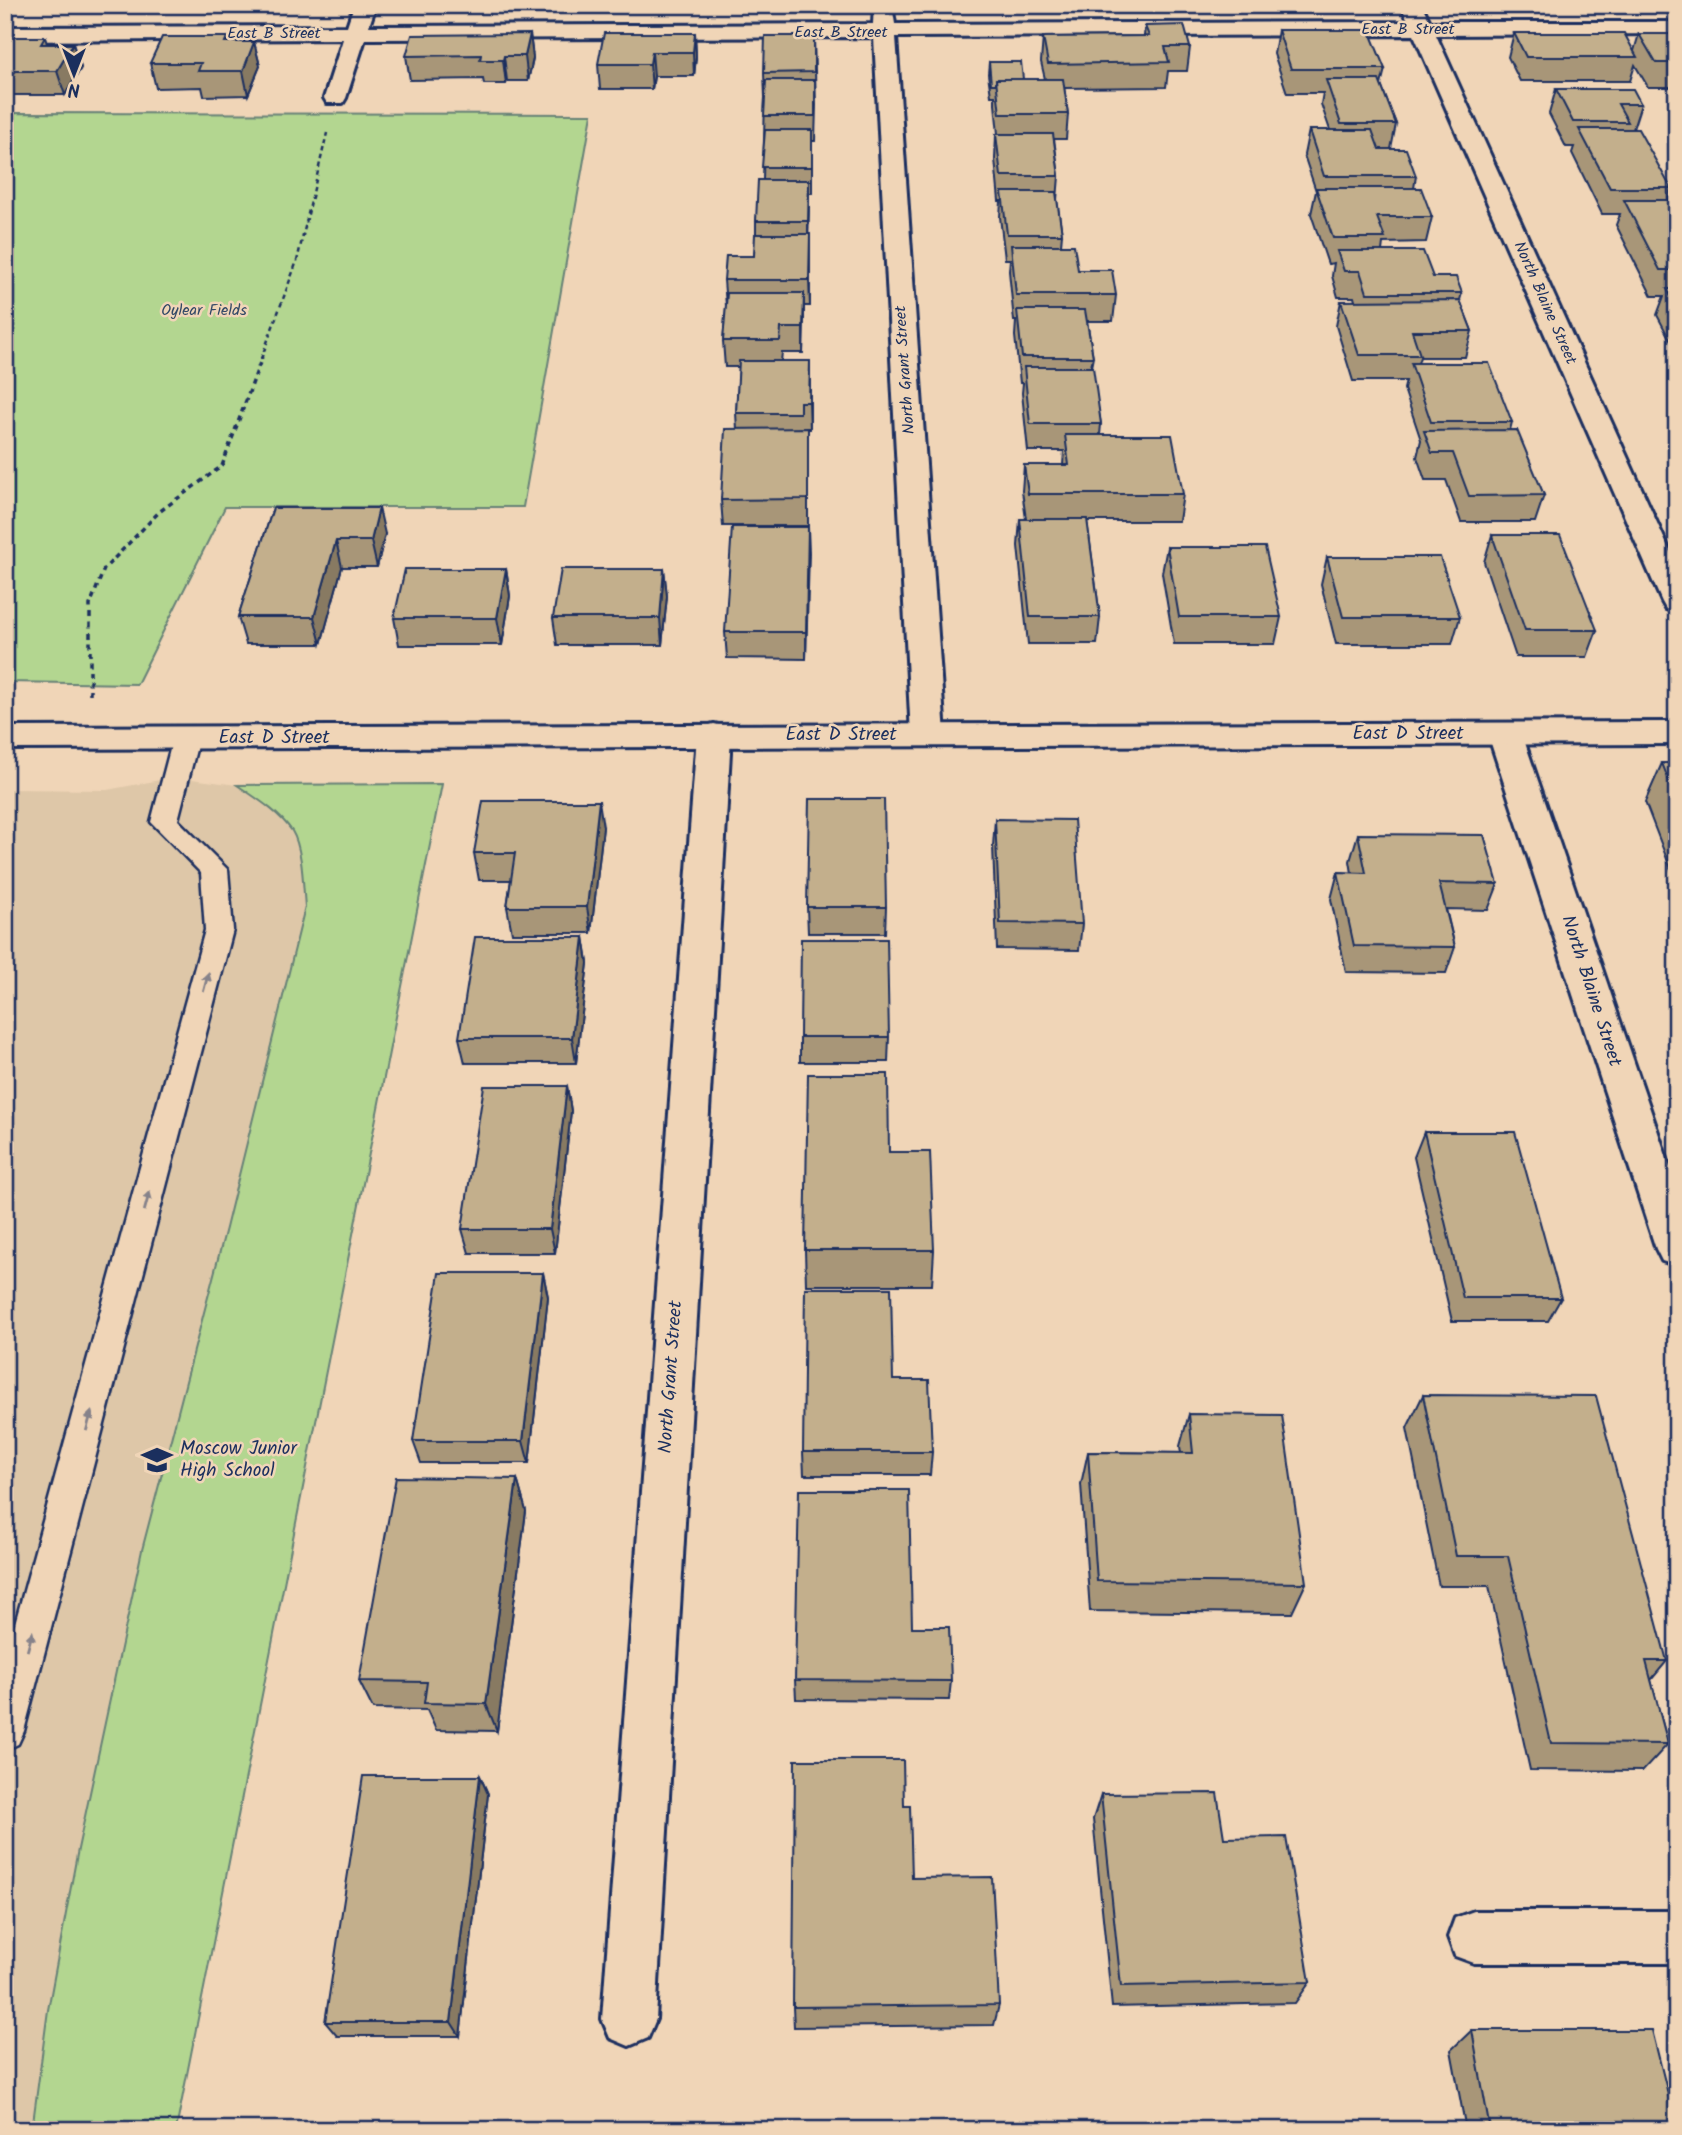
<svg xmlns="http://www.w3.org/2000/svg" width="1682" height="2135" font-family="Kalam,sans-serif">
<rect width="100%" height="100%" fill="#f0d5b7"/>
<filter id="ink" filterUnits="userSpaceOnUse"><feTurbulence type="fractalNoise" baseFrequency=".0143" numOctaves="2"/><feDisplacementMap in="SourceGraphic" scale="14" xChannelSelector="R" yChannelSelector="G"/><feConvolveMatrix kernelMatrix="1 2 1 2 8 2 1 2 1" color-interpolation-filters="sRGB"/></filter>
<g filter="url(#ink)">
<polygon fill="#dec7a8" points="176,777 237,785 442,784 176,2130 5,2130 5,789 107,790"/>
<g fill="#b3d690" stroke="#678277" stroke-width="2">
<polygon points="5,113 592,114 523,507 225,507 137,684 5,682"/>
<path d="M442,784L176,2130H32L48,2010L78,1849L142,1550L226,1228L305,907C303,887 303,849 292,831C279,812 256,798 237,785Z"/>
</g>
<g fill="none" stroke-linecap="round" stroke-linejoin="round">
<defs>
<polygon id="lane" points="186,729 195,732 199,738 178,820 228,870 233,930 24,1731 18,1744 5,1750 5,1660 205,930 201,873 151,822 173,738 177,732"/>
<g id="street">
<polygon points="354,5 376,5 369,26 873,24 874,5 892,5 895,24 1409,22 1403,10 1407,5 1422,5 1430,22 1677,22 1677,34 1436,35 1677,567 1677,612 1666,609 1662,602 1414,35 896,37 945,735 940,743 928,746 916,743 911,735 874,37 365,39 346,98 343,103 327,103 324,98 343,39 5,41 5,27 347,26"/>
<polygon points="1505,723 1517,726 1522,734 1677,1188 1677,1266 1662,1261 1656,1249 1488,734 1493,726"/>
<polygon points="714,724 726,727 731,735 656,2019 648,2038 629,2046 610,2038 602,2019 697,735 702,727"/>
<polygon points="1474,1911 1677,1911 1677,1963 1474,1963 1455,1956 1448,1937 1455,1918"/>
</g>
<polygon id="secondary" points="1677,722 1677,744 5,749 5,727"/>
</defs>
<use href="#lane" stroke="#1b2f5e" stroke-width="5"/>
<use href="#street" stroke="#1b2f5e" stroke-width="6"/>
<use href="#secondary" stroke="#1b2f5e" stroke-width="6"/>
<polyline stroke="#1b2f5e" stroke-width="2.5" stroke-dasharray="4.5 3.5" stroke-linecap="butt" points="261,359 297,261 327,133"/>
<polyline stroke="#1b2f5e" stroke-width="3.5" stroke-dasharray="5 4.5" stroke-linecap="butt" points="90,694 90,605 104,569 159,512 222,466 262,357"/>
<use href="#lane" fill="#f0d5b7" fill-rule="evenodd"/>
<use href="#street" fill="#f0d5b7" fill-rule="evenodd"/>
<use href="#secondary" fill="#f0d5b7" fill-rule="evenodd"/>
</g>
<g fill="#a89678" stroke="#1b2f5e" stroke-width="2">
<polygon points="1145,26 1190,47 1187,71 1168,71 1166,87 1064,88 1068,114 1066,139 1054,139 1059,176 1057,200 1062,234 1061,245 1078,270 1116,295 1113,321 1087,321 1093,357 1091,367 1101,424 1100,435 1183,494 1179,521 1087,521 1100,617 1097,644 1028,644 1018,546 1020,519 1026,519 1022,491 1024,465 1063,465 1064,451 1028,451 1022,393 1023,383 1020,383 1015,336 1016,321 1014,321 1009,271 1010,259 1005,259 1000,217 1001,201 999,201 995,159 996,134 998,134 995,104 995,96 991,96 988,74 989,62 1023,79 1045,79 1041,62 1043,37 1144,36"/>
<polygon points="1278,30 1385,69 1381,85 1396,124 1391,149 1416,176 1414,188 1432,217 1426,242 1383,243 1382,251 1433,277 1462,293 1460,300 1472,331 1465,357 1420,357 1418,363 1512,422 1510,430 1544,495 1535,522 1461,522 1446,480 1425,480 1417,457 1421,440 1404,389 1406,381 1353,381 1336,326 1341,301 1355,301 1354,297 1338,297 1332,276 1334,263 1328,264 1311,214 1316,191 1304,155 1309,130 1330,130 1321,104 1323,93 1287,93 1274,54"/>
<polygon points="695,33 696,57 694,76 654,76 652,89 600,89 598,64"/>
<polygon points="1514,33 1634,51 1639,34 1677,34 1677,87 1648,87 1635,65 1630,81 1520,81 1508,57"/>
<polygon points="530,34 533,58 528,81 507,81 506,84 484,84 483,79 410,80 406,56"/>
<polygon points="814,36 816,105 815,141 812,141 812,193 809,193 808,234 810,259 810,306 804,306 803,353 782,353 781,361 810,361 810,429 808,429 808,526 723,526 721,500 737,429 736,413 739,367 725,367 723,341 726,306 724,280 754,256 756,234 756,221 763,180 765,97 764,73"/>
<polygon points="5,37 45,37 47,44 73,44 81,68 65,95 5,95"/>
<polygon points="227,37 228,42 254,42 260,66 248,95 204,96 202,87 156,88 150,63"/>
<polygon points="1556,89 1641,104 1633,129 1671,188 1668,200 1677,200 1677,353 1657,315 1664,296 1652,296 1616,225 1620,214 1602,214 1572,153 1574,147 1566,147 1549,114"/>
<polygon points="273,508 385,534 377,567 342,567 321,644 246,644 238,617"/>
<polygon points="808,527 806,659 727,658 725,632"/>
<polygon points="1492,535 1597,630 1587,657 1516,657 1484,562"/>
<polygon points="1167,547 1281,617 1275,644 1174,644 1162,573"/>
<polygon points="1327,557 1460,617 1452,644 1336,644 1321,584"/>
<polygon points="506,569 510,596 502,645 399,645 394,618"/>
<polygon points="664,569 667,596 662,645 557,645 553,618"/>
<polygon points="1662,763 1677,763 1677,885 1645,802"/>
<polygon points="995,819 1082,924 1079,950 997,949 993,846"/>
<polygon points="603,827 591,933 512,933 507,907 511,880 479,880 474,853"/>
<polygon points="1358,834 1498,884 1488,910 1446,909 1455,947 1446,973 1346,972 1331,899 1338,872 1352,873 1350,861"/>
<polygon points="807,907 886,907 885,933 808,933"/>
<polygon points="584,937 588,963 576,1063 465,1063 459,1038"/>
<polygon points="800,1037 889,1037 888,1062 800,1062"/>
<polygon points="567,1086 571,1111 555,1253 469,1253 462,1229"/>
<polygon points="1424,1132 1561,1298 1548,1321 1452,1321 1414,1157"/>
<polygon points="889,1152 934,1250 932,1285 806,1285 805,1250"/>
<polygon points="543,1273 548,1297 529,1463 421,1463 413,1441"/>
<polygon points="1423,1395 1667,1661 1651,1680 1668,1744 1643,1771 1530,1770 1489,1586 1439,1586 1407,1428"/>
<polygon points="1189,1414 1306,1583 1292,1613 1090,1611 1081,1484 1088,1452 1181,1453 1180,1446"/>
<polygon points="803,1452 932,1452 930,1475 804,1475"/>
<polygon points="517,1479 526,1511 497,1731 436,1730 427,1710 373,1709 359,1681"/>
<polygon points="912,1627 951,1681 949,1700 796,1699 795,1680"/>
<polygon points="480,1776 488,1794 460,2036 337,2036 325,2022"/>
<polygon points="1101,1794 1310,1982 1295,2003 1112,2007 1093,1819"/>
<polygon points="904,1806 912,1878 999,2005 994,2025 794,2027 793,2007"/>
<polygon points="1472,2030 1677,2130 1466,2130 1451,2050"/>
</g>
<g fill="#887a62" stroke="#1b2f5e" stroke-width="2">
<polygon points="695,33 696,57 694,76 693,52"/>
<polygon points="530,34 533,58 528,81 525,56"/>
<polygon points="254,42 260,66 248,95 243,71"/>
<polygon points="73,44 81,68 65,95 57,71"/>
<polygon points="652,52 654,76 652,89 650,64"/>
<polygon points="504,56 507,81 506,84 503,60"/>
<polygon points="809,180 809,206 808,247 808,221"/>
<polygon points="810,234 810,306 809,280"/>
<polygon points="804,293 804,319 803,353 803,328"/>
<polygon points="810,361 810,429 809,402"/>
<polygon points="379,508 385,534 377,567 371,541"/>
<polygon points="808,527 809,553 806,659 806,632"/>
<polygon points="336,541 342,567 321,644 314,617"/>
<polygon points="506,569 510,596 502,645 497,618"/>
<polygon points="664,569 667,596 662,645 660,618"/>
<polygon points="599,801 603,827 591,933 587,907"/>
<polygon points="584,937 588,963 576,1063 572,1038"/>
<polygon points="567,1086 571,1111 555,1253 550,1229"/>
<polygon points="543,1273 548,1297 529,1463 523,1441"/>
<polygon points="517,1479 526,1511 497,1731 486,1704"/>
<polygon points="480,1776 488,1794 460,2036 451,2022"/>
</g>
<g fill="#c3af8c" stroke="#1b2f5e" stroke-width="2">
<polygon points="1184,25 1190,47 1165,47 1169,62 1048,64 1043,37 1149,36 1145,26"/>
<polygon points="1278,30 1369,30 1385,69 1291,69"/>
<polygon points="604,33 695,33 693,52 652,52 650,64 598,64"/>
<polygon points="1514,33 1624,33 1637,57 1526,57"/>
<polygon points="530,34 525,56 504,56 503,60 480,60 481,55 406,56 412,35"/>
<polygon points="1639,34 1677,34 1677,63 1656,63"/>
<polygon points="765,36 814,36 814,72 764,73"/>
<polygon points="5,37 45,37 41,44 73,44 57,71 5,71"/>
<polygon points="162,37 227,37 225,42 254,42 243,71 198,71 201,63 150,63"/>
<polygon points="989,62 1021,62 1023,79 996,79 996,84 991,84"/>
<polygon points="996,79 1063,79 1068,114 1000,114"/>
<polygon points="766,80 815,80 815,116 764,116"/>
<polygon points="1326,80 1379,80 1396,124 1341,124"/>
<polygon points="1556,89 1633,89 1641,104 1618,104 1628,122 1573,122"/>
<polygon points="1579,129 1638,129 1671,188 1610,188"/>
<polygon points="765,130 812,130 812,167 762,167"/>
<polygon points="1309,130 1372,130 1379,149 1406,149 1416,176 1324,176"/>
<polygon points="996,134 1053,134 1059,176 1001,176"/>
<polygon points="758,180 809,180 808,221 756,221"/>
<polygon points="1316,188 1421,188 1432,217 1377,217 1385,238 1333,238"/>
<polygon points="1002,192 1056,192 1062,234 1007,234"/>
<polygon points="1624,200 1677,200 1677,270 1660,270"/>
<polygon points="755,234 810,234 809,280 724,280 726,256 754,256"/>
<polygon points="1011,245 1074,245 1078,270 1112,270 1116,295 1016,295"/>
<polygon points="1337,251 1423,251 1433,277 1456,277 1462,293 1367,293 1360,271 1344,271"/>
<polygon points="1667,289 1677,289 1677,309"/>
<polygon points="727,293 804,293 803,328 781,328 780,341 723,341"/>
<polygon points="1460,300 1472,331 1412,331 1420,355 1359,355 1341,301"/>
<polygon points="1017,310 1085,310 1093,357 1022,357"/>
<polygon points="739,361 810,361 809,402 800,402 800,413 736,413"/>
<polygon points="1411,363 1489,363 1512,422 1431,422"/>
<polygon points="1024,367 1093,367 1101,424 1030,424"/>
<polygon points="808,428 808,499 721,500 725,429"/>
<polygon points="1517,430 1544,495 1469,496 1453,453 1432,453 1424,431"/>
<polygon points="1065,435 1172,435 1183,494 1028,494 1024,465 1069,465"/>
<polygon points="273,508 379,508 371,541 336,541 314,617 238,617"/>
<polygon points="1020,519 1087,519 1100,617 1030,617"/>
<polygon points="732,527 808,527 806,632 725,632"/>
<polygon points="1492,535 1560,535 1597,630 1525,630"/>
<polygon points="1167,547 1265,547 1281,617 1179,617"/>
<polygon points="1327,557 1440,557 1460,617 1343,617"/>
<polygon points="405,569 506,569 497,618 394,618"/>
<polygon points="561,569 664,569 660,618 553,618"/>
<polygon points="1662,763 1677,763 1677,801"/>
<polygon points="809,799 884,799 886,907 807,907"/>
<polygon points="483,801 599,801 587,907 507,907 515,853 474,853"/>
<polygon points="995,819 1074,820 1082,924 1000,923"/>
<polygon points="1358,834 1484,835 1498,884 1439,883 1455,947 1354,946 1338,872 1366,873"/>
<polygon points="475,937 584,937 572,1038 459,1038"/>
<polygon points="801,939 887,939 889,1037 800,1037"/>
<polygon points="808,1074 888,1074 889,1152 930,1152 934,1250 805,1250"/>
<polygon points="484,1086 567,1086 550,1229 462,1229"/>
<polygon points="1424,1132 1515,1132 1561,1298 1463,1298"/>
<polygon points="439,1273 543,1273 523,1441 413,1441"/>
<polygon points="805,1288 891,1288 893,1380 929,1380 932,1452 803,1452"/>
<polygon points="1423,1395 1596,1396 1667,1661 1646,1661 1668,1744 1551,1743 1508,1556 1456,1556"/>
<polygon points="1189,1414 1282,1415 1306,1583 1097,1581 1088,1452 1193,1453"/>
<polygon points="396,1477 517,1479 486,1704 424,1703 427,1682 359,1681"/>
<polygon points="799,1490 909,1490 912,1627 949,1627 951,1681 795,1680"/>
<polygon points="795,1760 903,1760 904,1806 910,1806 912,1878 992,1877 999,2005 793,2007"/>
<polygon points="363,1776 480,1776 451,2022 325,2022"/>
<polygon points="1217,1793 1224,1838 1286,1837 1310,1982 1121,1986 1101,1794"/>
<polygon points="1472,2030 1652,2030 1677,2130 1490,2130"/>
</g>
<defs><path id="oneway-solid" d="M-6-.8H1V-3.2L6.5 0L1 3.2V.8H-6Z" transform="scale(1.75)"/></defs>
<g fill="#86828a">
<use href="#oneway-solid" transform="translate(206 982) rotate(-75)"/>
<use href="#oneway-solid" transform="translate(147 1201) rotate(-75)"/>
<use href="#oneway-solid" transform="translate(89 1421) rotate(-75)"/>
<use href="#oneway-solid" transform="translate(30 1641) rotate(-75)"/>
</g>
</g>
<defs>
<symbol id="school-bare" viewBox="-9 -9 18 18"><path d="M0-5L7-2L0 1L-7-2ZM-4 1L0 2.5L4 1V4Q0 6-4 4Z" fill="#1b2f5e" stroke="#f0d5b7" stroke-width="2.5" paint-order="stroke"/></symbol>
</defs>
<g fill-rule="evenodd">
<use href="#school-bare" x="135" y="1438" width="44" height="44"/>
</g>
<g text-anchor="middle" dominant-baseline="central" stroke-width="5" stroke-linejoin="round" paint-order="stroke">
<g font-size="16" fill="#1b2f5e" stroke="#f0d5b7">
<text x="1408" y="29">East B Street</text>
<text x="841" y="32">East B Street</text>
<text x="274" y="33">East B Street</text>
<text transform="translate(1545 303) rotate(66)">North Blaine Street</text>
<text transform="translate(905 370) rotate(-94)">North Grant Street</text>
</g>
<g font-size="16" fill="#324866" stroke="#f0d5b7">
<text x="204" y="310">Oylear Fields</text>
</g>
<g font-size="19" fill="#1b2f5e" stroke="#f0d5b7">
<text x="1408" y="734">East D Street</text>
<text x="841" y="735">East D Street</text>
<text x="274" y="738">East D Street</text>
<text transform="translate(1591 991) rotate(72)">North Blaine Street</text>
<text transform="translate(671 1377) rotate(-86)">North Grant Street</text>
</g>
<g font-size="19" fill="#1b2f5e" stroke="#f0d5b7" text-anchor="start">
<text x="180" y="1449">Moscow Junior<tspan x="180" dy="22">High School</tspan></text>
</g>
</g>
<rect width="1682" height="2135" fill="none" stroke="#f0d5b7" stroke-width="28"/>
<rect x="14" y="14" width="1654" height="2107" fill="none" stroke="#1b2f5e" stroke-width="2.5" filter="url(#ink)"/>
<g transform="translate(74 74) rotate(180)" stroke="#f0d5b7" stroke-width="5" paint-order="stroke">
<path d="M0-5L12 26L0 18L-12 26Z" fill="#1b2f5e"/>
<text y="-10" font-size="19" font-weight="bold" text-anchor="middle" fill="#1b2f5e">N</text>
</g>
</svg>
